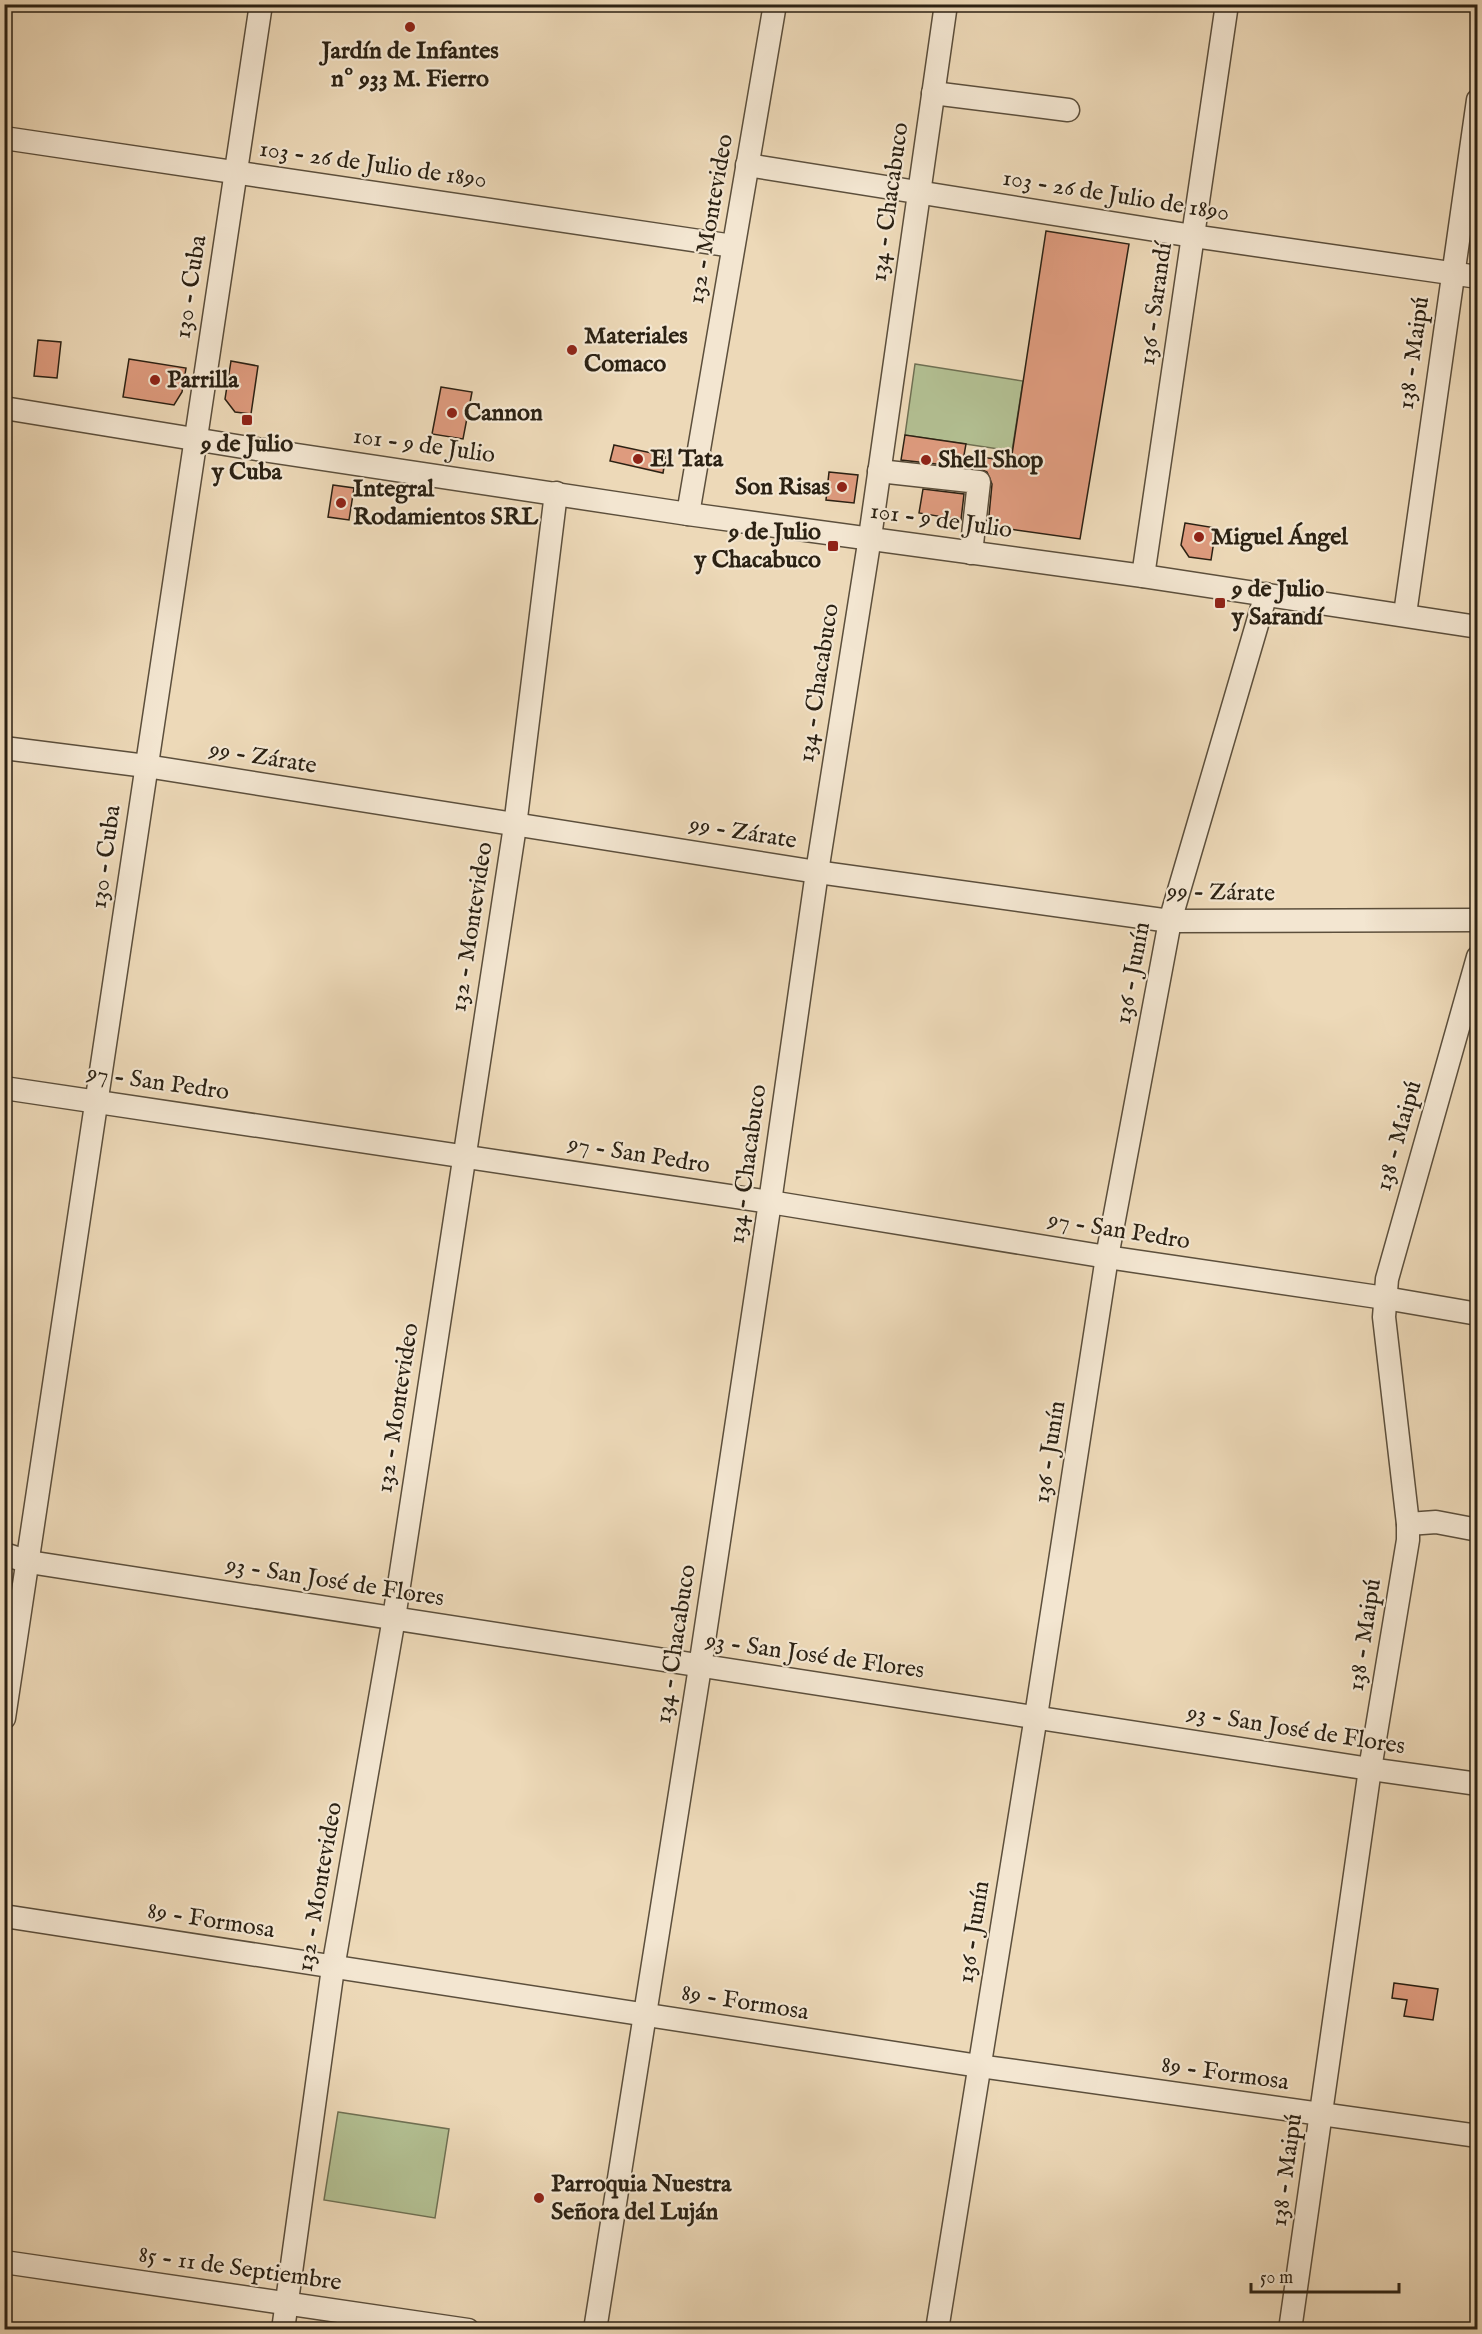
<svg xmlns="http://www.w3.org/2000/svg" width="1482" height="2334" font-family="'IM FELL English',serif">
<rect width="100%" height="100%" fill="#edd9b8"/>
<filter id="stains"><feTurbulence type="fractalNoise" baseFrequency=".00333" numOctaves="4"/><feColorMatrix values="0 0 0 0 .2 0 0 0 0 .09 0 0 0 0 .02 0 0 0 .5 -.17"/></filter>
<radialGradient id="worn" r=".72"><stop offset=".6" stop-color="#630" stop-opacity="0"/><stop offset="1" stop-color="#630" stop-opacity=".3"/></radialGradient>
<g fill="#b3c093" stroke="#6f7053" stroke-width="1.5">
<polygon points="915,364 1023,381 1012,451 905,435"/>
<polygon points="338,2112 449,2129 435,2218 324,2200"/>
</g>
<g fill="#de9b7e" stroke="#2b2113" stroke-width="1.5">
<polygon points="1046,231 1129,244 1080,539 988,526 992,484 987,472 980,469 901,460 905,435 966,444 964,455 1011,461"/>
<polygon points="38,340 61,342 57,378 34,376"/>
<polygon points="129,359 186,368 182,392 174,405 123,397"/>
<polygon points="231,361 258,366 251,414 235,412 225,399"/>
<polygon points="441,387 472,392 463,439 432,434"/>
<polygon points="614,445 666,456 663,473 610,461"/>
<polygon points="829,472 858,475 854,503 826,500"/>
<polygon points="333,485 354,488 349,520 328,517"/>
<polygon points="923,489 964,494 961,520 919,513"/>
<polygon points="1185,523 1216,528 1211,560 1189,557 1181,545"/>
<polygon points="1394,1983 1438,1989 1433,2020 1404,2016 1407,2000 1392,1998"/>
</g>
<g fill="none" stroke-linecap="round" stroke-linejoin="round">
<defs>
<g id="minor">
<polyline points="933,93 1068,110"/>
<polyline points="4,138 733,246"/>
<polyline points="747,165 1193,236 1478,277"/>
<polyline points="4,408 243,447 688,514 1143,576 1478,627"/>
<polyline points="879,471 979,482 971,553"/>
<polyline points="688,514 775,4"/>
<polyline points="1143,576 1227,4"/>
<polyline points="1405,614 1478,100"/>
<polyline points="4,748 146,766 817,872 1170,921 1478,920"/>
<polyline points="4,1088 770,1202 1107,1257 1385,1298 1478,1314"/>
<polyline points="1408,1524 1436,1522 1478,1530"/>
<polyline points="4,1554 29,1562 1370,1769 1478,1784"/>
<polyline points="4,1718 261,4"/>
<polyline points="4,1916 979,2066 1478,2136"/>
<polyline points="4,2262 468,2330"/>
<polyline points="283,2330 333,1968 394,1618 515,826 556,493"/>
<polyline points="595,2330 700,1667 770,1202 817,872 870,537 946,4"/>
<polyline points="937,2330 1036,1716 1107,1257 1170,921 1266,594"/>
<polyline points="1290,2330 1370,1769 1408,1540 1408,1524 1384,1317 1387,1279 1478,957"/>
</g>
</defs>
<use href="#minor" stroke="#5c4f3c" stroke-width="25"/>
<use href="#minor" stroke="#f3e6d1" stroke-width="22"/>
</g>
<g fill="#8f2418" stroke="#f3e6d1" stroke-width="2">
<circle cx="410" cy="27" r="6"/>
<circle cx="572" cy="350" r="6"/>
<circle cx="155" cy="380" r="6"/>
<circle cx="452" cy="413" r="6"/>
<rect x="241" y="414" width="12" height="12" rx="3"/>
<circle cx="638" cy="459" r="6"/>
<circle cx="926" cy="460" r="6"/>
<circle cx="842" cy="487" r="6"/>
<circle cx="341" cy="503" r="6"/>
<circle cx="1199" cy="537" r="6"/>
<rect x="827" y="540" width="12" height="12" rx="3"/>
<rect x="1214" y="597" width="12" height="12" rx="3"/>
<circle cx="539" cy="2198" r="6"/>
</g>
<g text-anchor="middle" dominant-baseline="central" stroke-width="4.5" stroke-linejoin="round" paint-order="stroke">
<g font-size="24" font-weight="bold" fill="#2b2113" stroke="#f3e6d1" text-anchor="start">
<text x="410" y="51" text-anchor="middle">Jardín de Infantes<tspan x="410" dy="28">nº 933 M. Fierro</tspan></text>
<text x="584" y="336">Materiales<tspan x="584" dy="28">Comaco</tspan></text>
<text x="167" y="380">Parrilla</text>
<text x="464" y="413">Cannon</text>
<text x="247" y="444" text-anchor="middle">9 de Julio<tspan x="247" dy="28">y Cuba</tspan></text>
<text x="650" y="459">El Tata</text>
<text x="938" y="460">Shell Shop</text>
<text x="830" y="487" text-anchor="end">Son Risas</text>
<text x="353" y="489">Integral<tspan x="353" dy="28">Rodamientos SRL</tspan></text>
<text x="821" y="532" text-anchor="end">9 de Julio<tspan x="821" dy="28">y Chacabuco</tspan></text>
<text x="1211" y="537">Miguel Ángel</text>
<text x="1232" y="589">9 de Julio<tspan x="1232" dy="28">y Sarandí</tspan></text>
<text x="551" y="2184">Parroquia Nuestra<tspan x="551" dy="28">Señora del Luján</tspan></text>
</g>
<g font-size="24" fill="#2b2113" stroke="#f3e6d1">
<text transform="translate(373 165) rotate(8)">103 - 26 de Julio de 1890</text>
<text transform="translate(1116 196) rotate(9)">103 - 26 de Julio de 1890</text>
<text transform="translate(890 202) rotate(-82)">134 - Chacabuco</text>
<text transform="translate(711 219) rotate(-80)">132 - Montevideo</text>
<text transform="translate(191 287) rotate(-81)">130 - Cuba</text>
<text transform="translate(1156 304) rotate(-82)">136 - Sarandí</text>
<text transform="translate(1414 353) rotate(-82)">138 - Maipú</text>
<text transform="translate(424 446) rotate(8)">101 - 9 de Julio</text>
<text transform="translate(941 521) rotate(8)">101 - 9 de Julio</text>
<text transform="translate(819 683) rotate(-81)">134 - Chacabuco</text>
<text transform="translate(263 758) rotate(9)">99 - Zárate</text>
<text transform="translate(743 833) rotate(9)">99 - Zárate</text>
<text transform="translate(106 857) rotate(-82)">130 - Cuba</text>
<text transform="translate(1221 893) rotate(1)">99 - Zárate</text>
<text transform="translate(472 927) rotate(-81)">132 - Montevideo</text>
<text transform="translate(1133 973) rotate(-79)">136 - Junín</text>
<text transform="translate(158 1083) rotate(8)">97 - San Pedro</text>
<text transform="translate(1399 1136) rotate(-74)">138 - Maipú</text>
<text transform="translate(639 1155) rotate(9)">97 - San Pedro</text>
<text transform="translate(748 1164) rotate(-82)">134 - Chacabuco</text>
<text transform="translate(1119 1231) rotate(9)">97 - San Pedro</text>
<text transform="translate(398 1408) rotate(-81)">132 - Montevideo</text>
<text transform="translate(1050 1452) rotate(-81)">136 - Junín</text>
<text transform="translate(335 1582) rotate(9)">93 - San José de Flores</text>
<text transform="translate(1365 1635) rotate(-81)">138 - Maipú</text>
<text transform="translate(676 1644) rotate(-81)">134 - Chacabuco</text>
<text transform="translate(815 1656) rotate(8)">93 - San José de Flores</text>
<text transform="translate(1296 1730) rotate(9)">93 - San José de Flores</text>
<text transform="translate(320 1887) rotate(-80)">132 - Montevideo</text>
<text transform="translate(211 1921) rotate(9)">89 - Formosa</text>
<text transform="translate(974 1932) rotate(-81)">136 - Junín</text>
<text transform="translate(745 2003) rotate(9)">89 - Formosa</text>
<text transform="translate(1225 2074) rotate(8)">89 - Formosa</text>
<text transform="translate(1287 2170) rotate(-82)">138 - Maipú</text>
<text transform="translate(240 2269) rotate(8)">85 - 11 de Septiembre</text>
</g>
</g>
<rect width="1482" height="2334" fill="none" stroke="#edd9b8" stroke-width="24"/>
<rect x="6" y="6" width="1470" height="2322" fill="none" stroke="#2b2113" stroke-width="3"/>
<rect x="12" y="12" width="1458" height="2310" fill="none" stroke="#2b2113" stroke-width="1.5"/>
<path d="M1251 2283v9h148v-9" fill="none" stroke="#2b2113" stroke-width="3"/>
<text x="1260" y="2283" font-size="18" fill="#2b2113" stroke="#f3e6d1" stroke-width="4.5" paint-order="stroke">50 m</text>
<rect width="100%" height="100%" filter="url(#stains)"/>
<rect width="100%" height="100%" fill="url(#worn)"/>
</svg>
